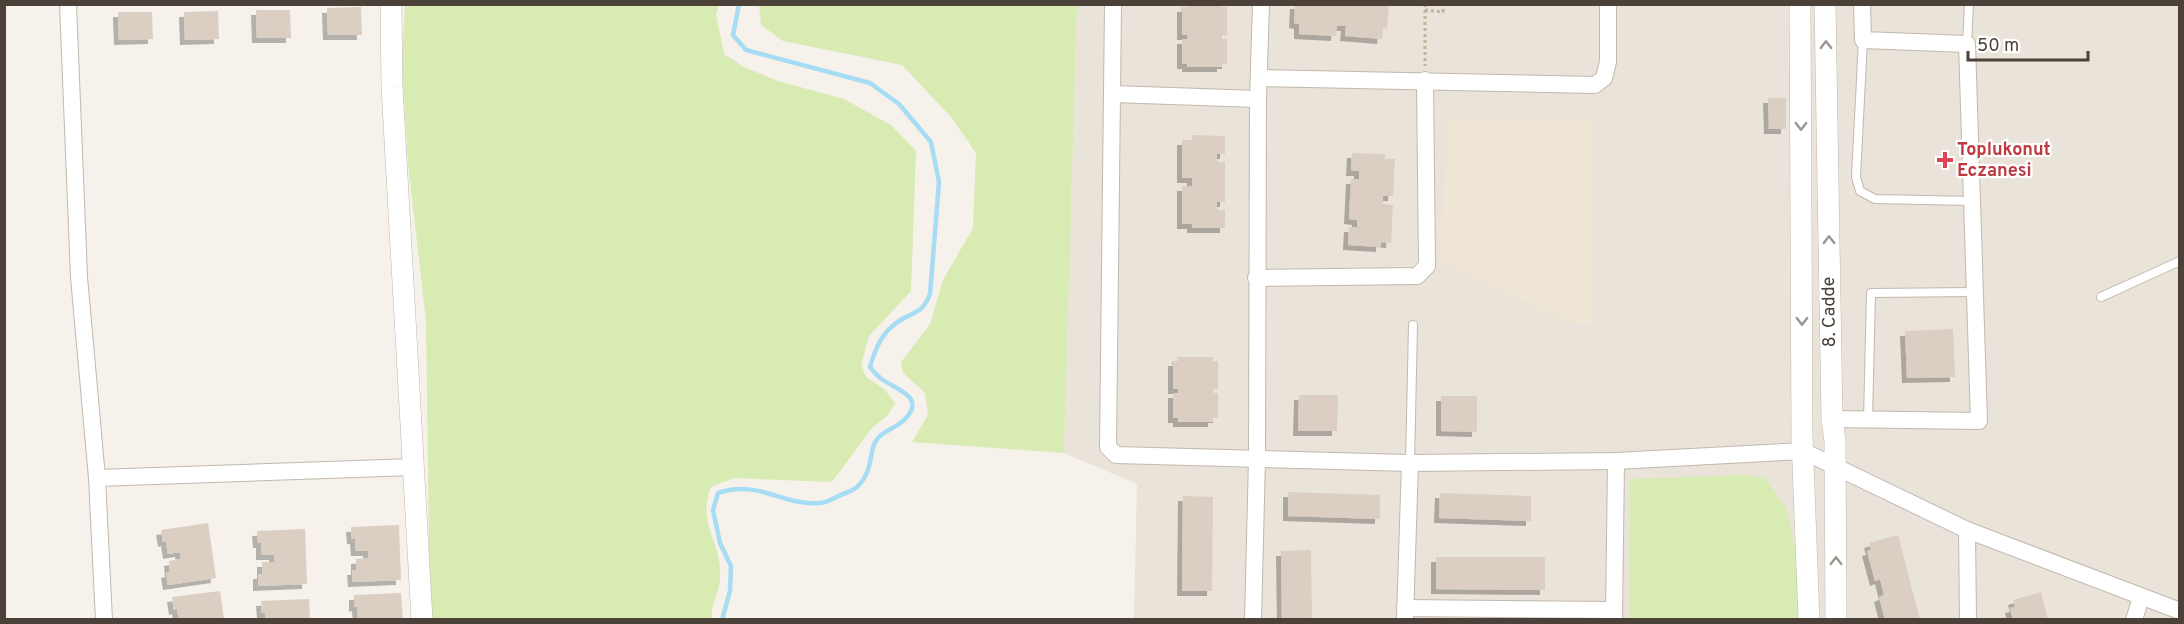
<svg xmlns="http://www.w3.org/2000/svg" width="2184" height="624" font-family="Overpass,sans-serif">
<defs>
<filter id="shadow"><feDropShadow dx="-5" dy="5" stdDeviation="0" flood-color="#0004"/></filter>
</defs>
<rect width="100%" height="100%" fill="#f6f1eb"/>
<polygon fill="#eae3d9" points="1077,5 2179,5 2179,619 1134,619 1137,484 1064,453"/>
<polygon fill="#efe5d4" points="1448,119 1594,120 1592,324 1575,324 1440,261"/>
<g fill="#d8ebb3">
<path d="M405,5H719L716,14L724,54L744,67L778,81L844,99L891,125L916,151L911,291L869,336L861,365L866,377L884,389L895,403L887,416L872,428L832,482L734,478L711,487C696,525 723,543 720,578C720,592 710,605 712,619H430L426,321L408,163L402,66Z"/>
<polygon points="759,5 1077,5 1064,453 912,442 928,415 925,393 903,373 901,362 930,324 943,280 973,228 976,153 951,117 902,65 783,41 761,25"/>
<polygon points="1747,475 1765,478 1786,508 1797,557 1797,619 1630,620 1630,479"/>
</g>
<g fill="none" stroke-linecap="round" stroke-linejoin="round">
<path stroke="#a6ddf4" stroke-width="4.5" d="M722,620L730,591L731,566L720,543L713,510L718,493C759,479 781,506 820,503C827,503 835,497 841,495C847,492 853,491 857,487C875,470 868,448 878,438C885,430 896,428 904,420C927,398 898,390 883,380C878,377 874,372 870,367C875,349 882,332 899,321C915,311 922,314 930,294L939,182L931,142L899,104L870,83L746,50L733,35L739,4"/>
</g>
<g fill="#dbcfc3" filter="url(#shadow)">
<polygon points="1186,4 1222,4 1222,7 1227,7 1227,35 1222,35 1222,39 1227,39 1227,64 1222,64 1222,67 1187,67 1187,64 1182,64 1182,39 1187,39 1187,35 1182,35 1182,7 1187,7"/>
<polygon points="1295,4 1389,4 1387,29 1383,28 1382,39 1345,36 1346,26 1337,26 1336,36 1299,34 1299,24 1294,23"/>
<polygon points="361,7 362,35 328,35 327,8"/>
<polygon points="256,10 290,10 291,38 257,38"/>
<polygon points="218,11 219,39 185,40 184,12"/>
<polygon points="118,12 152,12 153,39 119,40"/>
<polygon points="1768,98 1786,98 1786,129 1769,129"/>
<polygon points="1192,135 1225,136 1225,154 1217,154 1217,162 1225,162 1225,202 1217,202 1217,210 1225,210 1225,228 1192,228 1192,224 1182,224 1182,186 1192,186 1192,178 1182,178 1182,140 1192,140"/>
<polygon points="1352,153 1385,154 1385,159 1395,159 1393,196 1383,196 1383,204 1393,205 1391,243 1381,242 1381,247 1348,245 1349,227 1357,227 1357,220 1349,219 1351,179 1359,179 1359,171 1351,171"/>
<polygon points="1953,329 1955,377 1907,378 1905,331"/>
<polygon points="1177,357 1213,357 1213,361 1218,361 1218,389 1213,389 1214,393 1218,393 1218,418 1213,418 1213,422 1178,422 1178,418 1173,418 1173,393 1178,393 1178,389 1173,389 1173,361 1178,361"/>
<polygon points="1299,395 1338,395 1337,431 1298,431"/>
<polygon points="1441,396 1477,396 1477,432 1441,431"/>
<polygon points="1288,492 1380,495 1380,519 1288,516"/>
<polygon points="1440,493 1531,496 1531,521 1439,518"/>
<polygon points="1183,496 1213,497 1212,591 1182,591"/>
<polygon points="208,523 216,578 168,585 166,573 170,572 169,561 181,559 180,552 168,554 166,541 163,542 161,530"/>
<polygon points="399,525 401,580 353,582 352,570 356,570 356,559 369,558 368,551 356,551 355,539 352,539 351,527"/>
<polygon points="305,529 307,584 258,586 258,574 262,574 262,562 274,562 274,555 261,555 261,543 258,543 257,531"/>
<polygon points="1898,535 1920,620 1885,620 1879,597 1884,595 1880,579 1875,581 1867,551 1871,550 1869,543"/>
<polygon points="1311,550 1312,620 1282,620 1281,551"/>
<polygon points="1436,557 1545,557 1545,590 1436,589"/>
<polygon points="220,591 224,620 179,620 177,609 174,610 172,597"/>
<polygon points="2041,592 2048,620 2013,620 2010,608 2015,607 2013,600"/>
<polygon points="401,593 403,620 358,619 357,606 354,607 354,595"/>
<polygon points="309,599 310,620 265,620 265,613 262,613 261,601"/>
</g>
<g fill="none" stroke-linecap="round" stroke-linejoin="round">
<defs>
<g id="service">
<polyline points="1863,40 1856,177 1860,191 1875,199 1973,201"/>
<polyline points="1967,44 1969,4"/>
<polyline points="2101,297 2180,261"/>
<polyline points="1868,419 1871,293 1974,292"/>
<polyline points="1410,463 1413,325"/>
</g>
<g id="minor">
<polyline points="68,4 79,277 97,478 104,620"/>
<polyline points="1113,4 1108,447 1116,455 1410,463 1616,461 1803,451 1967,530 2180,611"/>
<polyline points="1260,78 1595,85 1604,78 1608,62 1608,4"/>
<polyline points="1113,94 1258,99"/>
<polyline points="1256,278 1417,276 1427,266 1425,80"/>
<polyline points="1832,419 1979,421 1967,44 1863,40 1862,4"/>
<polyline points="97,478 414,467"/>
<polyline points="1967,530 1968,620"/>
<polyline points="1405,608 1614,610"/>
<polyline points="1405,618 1410,463"/>
<polyline points="1614,619 1616,461"/>
<polyline points="1253,620 1257,458 1258,99 1261,4"/>
<polyline points="2134,620 2141,597"/>
</g>
<g id="tertiary">
<polyline points="391,4 392,87 422,620"/>
<polyline points="1800,4 1802,438 1809,620"/>
<polyline points="1825,4 1832,419 1835,441 1836,620"/>
</g>
</defs>
<use href="#service" stroke="#c2b8ad" stroke-width="10"/>
<use href="#minor" stroke="#c2b8ad" stroke-width="18"/>
<use href="#tertiary" stroke="#c2b8ad" stroke-width="22"/>
<g stroke="#c5b29d" stroke-width="3" stroke-dasharray="3 3" stroke-linecap="butt">
<polyline points="1425,4 1425,66"/>
<polyline points="1425,10 1443,12 1443,4"/>
</g>
<use href="#service" stroke="#fff" stroke-width="8"/>
<use href="#minor" stroke="#fff" stroke-width="16"/>
<use href="#tertiary" stroke="#fff" stroke-width="21"/>
</g>
<defs><path id="oneway-chevron" d="M-2-3.5L2.5 0L-2 3.5" fill="none" stroke-width="1.6" stroke-linecap="round" stroke-linejoin="round" transform="scale(1.5)"/></defs>
<g stroke="#9c9692">
<use href="#oneway-chevron" transform="translate(1826 45) rotate(-91)"/>
<use href="#oneway-chevron" transform="translate(1801 126) rotate(90)"/>
<use href="#oneway-chevron" transform="translate(1829 240) rotate(-91)"/>
<use href="#oneway-chevron" transform="translate(1802 321) rotate(90)"/>
<use href="#oneway-chevron" transform="translate(1836 561) rotate(-90)"/>
</g>
<path fill="#e0444e" stroke="#fff" stroke-width="2" d="M1942 151h6v6h6v6h-6v6h-6v-6h-6v-6h6z"/>
<g text-anchor="middle" dominant-baseline="central" stroke-width="4.5" stroke-linejoin="round" paint-order="stroke">
<g font-size="18" font-weight="bold" fill="#be3a42" stroke="#fff" text-anchor="start">
<text x="1957" y="150">Toplukonut<tspan x="1957" dy="21">Eczanesi</tspan></text>
</g>
<g font-size="18" fill="#4b4138" stroke="#fff">
<text transform="translate(1830 312) rotate(-91)">8. Cadde</text>
</g>
</g>
<rect width="2184" height="624" fill="none" stroke="#4b4138" stroke-width="12"/>
<path d="M1968 51v9h120v-9" fill="none" stroke="#4b4138" stroke-width="3"/>
<text x="1977" y="51" font-size="18" fill="#4b4138" stroke="#ffffff" stroke-width="4.5" paint-order="stroke">50 m</text>
</svg>
